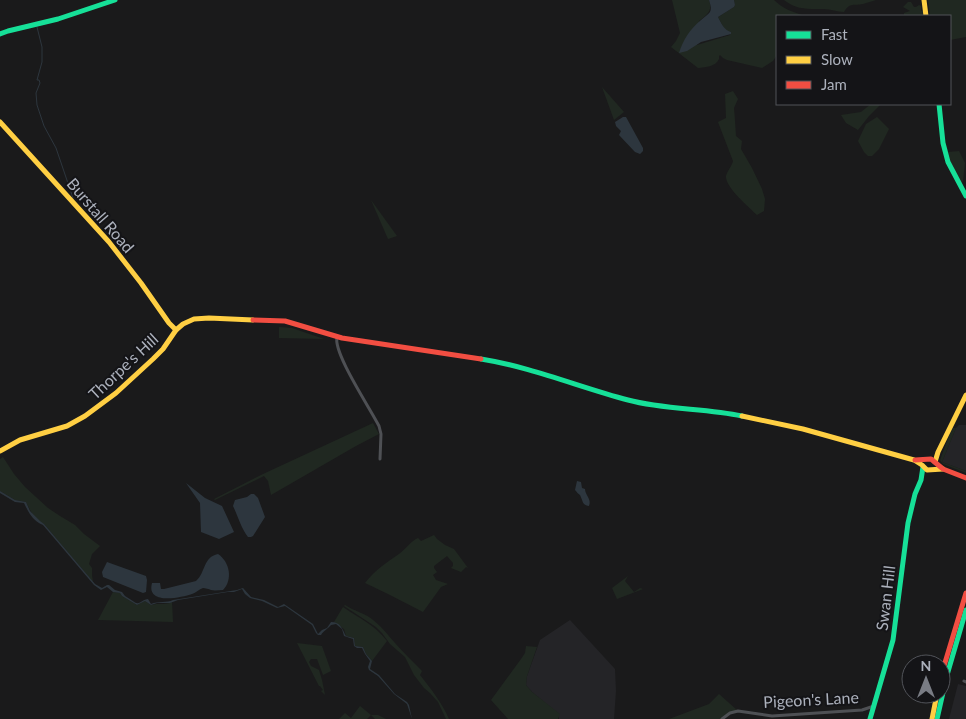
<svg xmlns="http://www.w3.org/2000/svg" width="966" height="719" font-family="Lato,sans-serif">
<rect width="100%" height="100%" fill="#1a1a1b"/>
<g fill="#242427">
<polygon points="959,425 966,425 966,471 942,462 956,428"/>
<polygon points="570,620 615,669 616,691 614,719 559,719 559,714 532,692 526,685 527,676 540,640"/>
<polygon points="958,684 966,686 966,719 949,719"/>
</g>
<g fill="#202821">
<path d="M672,0H709C713,11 707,15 699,21L697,45L730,35L731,32L725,30L718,17L734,7L735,5L734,0H774C783,9 793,12 805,16H777V55L773,61L762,68L727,60L723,58L720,55L719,56V59C715,67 706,67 698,68L671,47L676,41L680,33Z"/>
<path d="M784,0H876C872,1 867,3 863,4C854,6 850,2 844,12C837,12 831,9 824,9C807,9 797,10 784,0Z"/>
<polygon points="928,0 966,0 966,37 950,40 950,16 930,16"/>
<polygon points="908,2 911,2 914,7 916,7 919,5 921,6 921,11 923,11 926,16 904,16 904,13 910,11 903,7"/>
<polygon points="602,87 624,112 614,120"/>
<path d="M733,91L738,99L734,108L735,121L736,136L742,141L741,149L752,168L762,189L765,199L764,211L757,215C749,207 725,187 726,176C727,171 732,166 733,161L718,122L726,118L725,94Z"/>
<polygon points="871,104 881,104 869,116 858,130 846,123 841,115 861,112"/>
<polygon points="877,117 889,129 879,149 872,156 868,156 864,152 858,141 866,124"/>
<polygon points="959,151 965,163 963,181 961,183 951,164 948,152"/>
<polygon points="371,200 397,236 388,239"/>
<polygon points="279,327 292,328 324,339 279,338"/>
<polygon points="373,423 379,434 356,446 271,495 268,481 264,476 215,500 214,499 263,474"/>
<polygon points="953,428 956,428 942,462 966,471 966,473 943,464 940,460 950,433"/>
<path d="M3,457L14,474L25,487L48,508L60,516L75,525L84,534L100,546L92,554L89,564L92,568V575L93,582L44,524C35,519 30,511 26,502L15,500L0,491V459Z"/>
<path d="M434,535L437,539L445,545L454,549L468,568L466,567L461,572L451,568L453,566V563L447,556L434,566V568L437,572L433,575L436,580L448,584L441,587L423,612L388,594L365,583C375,570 386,563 399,554C406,549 411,541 418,538L421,541Z"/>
<polygon points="628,576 625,581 634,592 640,588 643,589 617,599 612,588"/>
<path d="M113,592L120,593L122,596L137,605L145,601L151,605C158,603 167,605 172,602L173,622L98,620Z"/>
<path d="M345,605C354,611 365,613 373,620C381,626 388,635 395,643C403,652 413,662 422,671L420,675C431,689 442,703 449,719H446L438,702L430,693L424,688L414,675L405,657L390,644L382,633L376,627L344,606Z"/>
<path d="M343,607C360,619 374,624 387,641L372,661L366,654L363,647L355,646L354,638L346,636L344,629L334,622Z"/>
<polygon points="297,643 322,646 331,671 323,675 317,659 311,659 309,662 311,666 319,670 322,680 325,695 321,691 323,690 320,686 319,686"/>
<polygon points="526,646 537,647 527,676 526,685 532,692 560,714 558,719 508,719 491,700 521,659 525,653"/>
<polygon points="719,694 738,711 730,713 722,719 669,719 709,704"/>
<polygon points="360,706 371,715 378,715 386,719 375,719 371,715 367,719 339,719 345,713 351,718"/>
</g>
<g fill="#2d363e">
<path d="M709,0H734L735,5L734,7L718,17C721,23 724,30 731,32V34L701,42L687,51L679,53C683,40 690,29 701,20C704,17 708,15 710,12C712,8 710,4 709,0Z"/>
<polygon points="623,117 626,117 643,148 643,151 640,154 635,152 619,135 621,131 616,126 615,122"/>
<path d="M577,481L581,482L582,488L585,489C585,495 592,499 589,506C582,505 583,501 580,495C578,494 577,492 575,490Z"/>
<polygon points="186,483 205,498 222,506 234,532 219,539 201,532 200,503"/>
<path d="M0,491L15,500L26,502L30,511L40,521L44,524L95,584L102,588L107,585H109L115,590L122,592L125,596L136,603C141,604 143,599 148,599L151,604C158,601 167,603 173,600L237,590L243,588L251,597L264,600L278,607L284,604L313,624L318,634L322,630L327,628L331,622C341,622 342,629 346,636L354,638L355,646L363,647L366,654L372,661L370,669L379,675L395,694L407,702L409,705L412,719L407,704L394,694L378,676L369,670L368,667L370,661L365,654L362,648H357L354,646L353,639L344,636L342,629L336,624L331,625C328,629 324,630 321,635H318L316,633L312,625L285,606L277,608L262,601L250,598L245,594L242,589L234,592H228L178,600L170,603H157L151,605L145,601L137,605L122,596L120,593L113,592L107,587L101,590L94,585L43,525C32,520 29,513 24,503L15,502L0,493Z"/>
<path d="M251,494H254L258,498L265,517L253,536L251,537H248C241,528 238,516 233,506L235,500L247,497Z"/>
<path d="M218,554C230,562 233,580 223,590C219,590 215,591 211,590C209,589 205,588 203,588C199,589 196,593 192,594C180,598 146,605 152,583H160L161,589H164L196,581C206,572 203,557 218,554Z"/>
<polygon points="107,562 146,576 147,580 146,592 143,593 103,577 102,572"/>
</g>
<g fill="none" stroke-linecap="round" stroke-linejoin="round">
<polyline stroke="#2d363e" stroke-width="1" points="37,27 42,47 42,62 37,80 39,80 40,83 36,93 37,105 44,126 56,148 73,198"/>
<g stroke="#4e5054" stroke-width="3">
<path d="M337,337C333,353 370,408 379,426L381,434L380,459"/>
<polyline points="964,681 966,682"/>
<polyline points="722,719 730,713 738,711 772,716 862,710 874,706"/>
</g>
<g stroke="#16e098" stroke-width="5">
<polyline points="0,34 8,31 58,19 115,0"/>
<polyline points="939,104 943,143 948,162 966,196"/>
<path d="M481,359C531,367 579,387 628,400C665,410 705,408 742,416"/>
<polyline points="870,719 893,640 908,523 915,494 921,480 923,467"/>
<polyline points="937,719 947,675 966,610"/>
</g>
<g stroke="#ffcf43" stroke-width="5">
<polyline points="924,0 926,16"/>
<polyline points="0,122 109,242 141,283 169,323 176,330"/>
<polyline points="742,416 803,429 914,460 922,465 927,470 943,469"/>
<polyline points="0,451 20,440 67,426 85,416 116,393 153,359 163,349 176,330 183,324 194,319 209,318 253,320"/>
<polyline points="935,462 938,452 966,395"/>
<polyline points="932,719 937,694"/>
</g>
<g stroke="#f24e42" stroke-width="5">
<polyline points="253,320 285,321 342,338 481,359"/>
<polyline points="915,460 931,459 943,469 966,478"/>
<polyline points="941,676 966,593"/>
</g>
</g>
<g text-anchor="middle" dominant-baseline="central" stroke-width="4" stroke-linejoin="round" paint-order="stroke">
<g font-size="16" fill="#acb1bc" stroke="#141417">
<text transform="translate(101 215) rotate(49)">Burstall Road</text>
<text transform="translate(123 366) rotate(-43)">Thorpe's Hill</text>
<text transform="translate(885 598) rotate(-83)">Swan Hill</text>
<text transform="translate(811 699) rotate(-3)">Pigeon's Lane</text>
</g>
</g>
<rect x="776" y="15" width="175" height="90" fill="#141417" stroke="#515359"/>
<rect x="786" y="31" width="25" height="8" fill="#16e098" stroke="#515359"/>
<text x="821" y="40" font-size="15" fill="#acb1bc">Fast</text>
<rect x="786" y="56" width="25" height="8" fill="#ffcf43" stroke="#515359"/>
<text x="821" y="65" font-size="15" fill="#acb1bc">Slow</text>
<rect x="786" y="81" width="25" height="8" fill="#f24e42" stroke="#515359"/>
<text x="821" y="90" font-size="15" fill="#acb1bc">Jam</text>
<g transform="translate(926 679)"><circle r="24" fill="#141417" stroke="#515359"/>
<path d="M0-4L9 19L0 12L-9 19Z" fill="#797c84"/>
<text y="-8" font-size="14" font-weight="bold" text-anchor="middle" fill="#acb1bc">N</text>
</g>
</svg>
